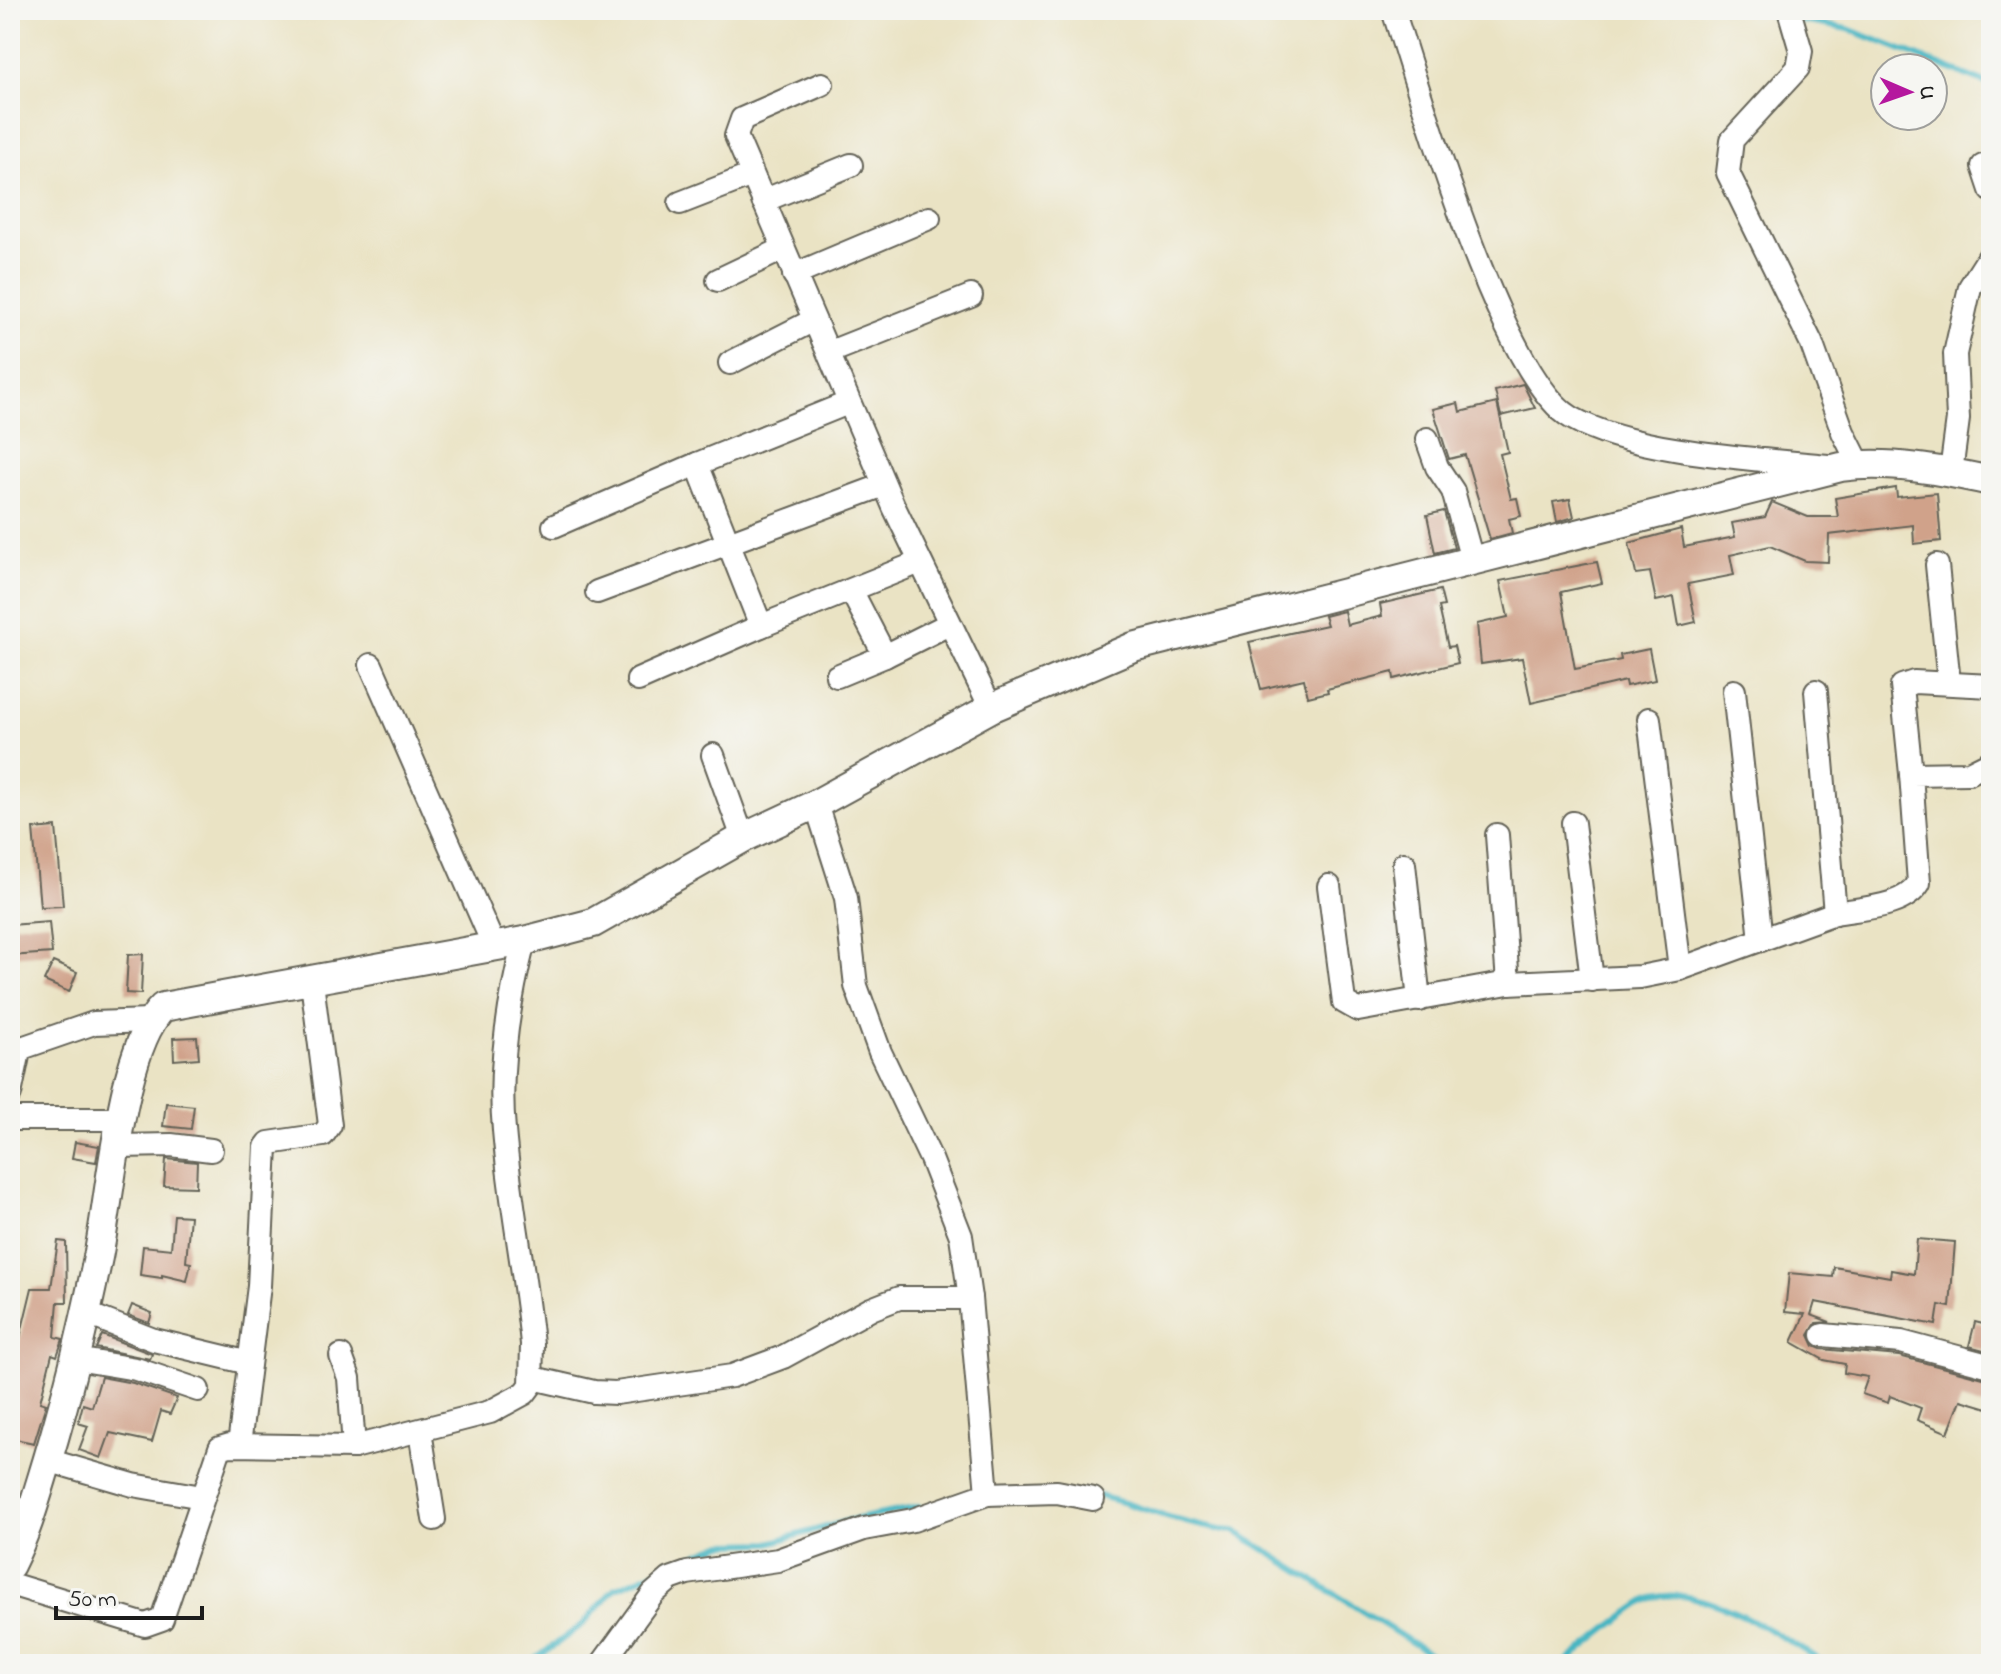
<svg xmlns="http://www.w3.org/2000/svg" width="2001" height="1674" font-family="'Indie Flower',sans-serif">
<rect width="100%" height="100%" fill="#f6f6f2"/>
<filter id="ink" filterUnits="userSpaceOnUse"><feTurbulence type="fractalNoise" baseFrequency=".0125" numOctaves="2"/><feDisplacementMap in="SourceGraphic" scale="16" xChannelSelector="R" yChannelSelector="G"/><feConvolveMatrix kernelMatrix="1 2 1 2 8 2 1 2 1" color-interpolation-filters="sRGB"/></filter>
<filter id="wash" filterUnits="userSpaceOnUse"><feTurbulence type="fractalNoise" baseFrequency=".006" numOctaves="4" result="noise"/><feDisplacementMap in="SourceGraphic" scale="32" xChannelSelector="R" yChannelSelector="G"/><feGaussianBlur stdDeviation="1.8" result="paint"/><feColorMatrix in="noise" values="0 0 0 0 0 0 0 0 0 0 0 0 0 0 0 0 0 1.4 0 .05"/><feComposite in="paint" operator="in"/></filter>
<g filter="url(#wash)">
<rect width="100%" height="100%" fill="#eae3c4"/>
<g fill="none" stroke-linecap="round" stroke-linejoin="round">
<g stroke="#47b5c2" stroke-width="6">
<polyline points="1763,10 1767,14 1785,18"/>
<polyline points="1797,20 1848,29 1991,85"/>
<path d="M1099,1496C1145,1507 1188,1528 1235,1531L1446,1664"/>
<polyline points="529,1664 583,1624 614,1589 688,1558 723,1544 769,1543 851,1520 919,1507"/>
<path d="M1564,1664C1579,1652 1639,1601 1652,1598C1704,1583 1783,1638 1826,1664"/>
</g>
</g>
<g id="blocks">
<g fill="#d0a28a">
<polygon points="1523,384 1535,408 1501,416 1495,391"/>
<polygon points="1458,403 1460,412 1497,403 1508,452 1500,454 1511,499 1517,498 1521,516 1509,519 1512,533 1490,539 1465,455 1449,459 1433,409"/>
<polygon points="1896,488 1897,497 1937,493 1941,541 1914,544 1913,525 1829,535 1828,562 1805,561 1770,546 1730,555 1734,575 1688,584 1696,622 1679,626 1674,597 1656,601 1650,572 1636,574 1629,543 1681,529 1684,547 1735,537 1732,523 1765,517 1772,502 1808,517 1838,517 1835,498"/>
<polygon points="1570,499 1574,517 1557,522 1553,502"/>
<polygon points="1444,511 1454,548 1435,553 1427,515"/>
<polygon points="1597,562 1602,583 1561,592 1575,669 1621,660 1620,655 1649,649 1655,680 1626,686 1625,681 1531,703 1522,658 1481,664 1477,624 1508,617 1500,581"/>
<polygon points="1440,590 1444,606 1439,607 1448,647 1454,646 1458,663 1394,679 1393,672 1327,689 1328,692 1308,697 1304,679 1261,689 1249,642 1327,625 1324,616 1344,611 1347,625 1382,616 1380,604"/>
<polygon points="56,827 63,906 40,907 33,829"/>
<polygon points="49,922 52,953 10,956 10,925"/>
<polygon points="143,954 141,994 126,993 128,955"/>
<polygon points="53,962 77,972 69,992 44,981"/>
<polygon points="197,1037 199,1058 174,1060 173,1038"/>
<polygon points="166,1103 194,1106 191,1129 163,1126"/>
<polygon points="75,1142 99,1146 96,1162 72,1158"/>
<polygon points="166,1159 197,1162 196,1187 164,1186"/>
<polygon points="174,1215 190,1216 186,1262 191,1263 187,1281 162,1275 162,1278 140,1275 143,1246 171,1249"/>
<polygon points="1917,1239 1955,1242 1950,1307 1939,1305 1936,1325 1815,1302 1811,1315 1830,1322 1816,1323 1809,1335 1814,1346 1821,1349 1899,1356 1991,1380 1991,1409 1961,1400 1948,1433 1917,1420 1921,1408 1890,1396 1888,1403 1862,1394 1868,1377 1844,1373 1845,1364 1824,1360 1792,1342 1805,1314 1785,1312 1789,1273 1833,1277 1834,1267 1890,1277 1891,1270 1914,1274"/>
<polygon points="58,1241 66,1242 67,1302 58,1302 55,1337 63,1339 57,1356 52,1354 40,1402 46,1404 34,1443 10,1438 10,1379 32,1288 51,1288"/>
<polygon points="132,1305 152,1313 149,1323 128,1315"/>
<polygon points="1975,1322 1991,1326 1991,1352 1969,1346"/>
<polygon points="102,1335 152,1354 150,1359 96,1348"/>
<polygon points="101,1377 133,1383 177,1398 170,1414 161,1411 152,1442 110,1433 101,1458 79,1450 88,1426 78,1423 83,1404 92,1407"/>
</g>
</g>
</g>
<g filter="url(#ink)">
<use href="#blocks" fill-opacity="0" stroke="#646257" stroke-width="2"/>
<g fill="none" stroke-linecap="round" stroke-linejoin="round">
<defs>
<g id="minor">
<path d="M1393,10C1421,95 1501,378 1572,418C1633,453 1757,459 1828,466"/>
<polyline points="1789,10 1801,51 1798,68 1732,140 1728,173 1811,342 1843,432 1859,464"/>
<polyline points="822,84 742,119 736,136 894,507 991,708"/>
<polyline points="1983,166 1991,190"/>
<polyline points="763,201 851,165"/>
<polyline points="680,203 752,175"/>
<polyline points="794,275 929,218"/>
<polyline points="718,280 783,249"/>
<polyline points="830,352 971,296"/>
<polyline points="730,363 814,320"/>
<polyline points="848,403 697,464 761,626 920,562"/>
<polyline points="1427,439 1437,467 1453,491 1472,560"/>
<polyline points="1951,472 1958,419 1955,354 1970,287 1991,254"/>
<polyline points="554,526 697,464"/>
<polyline points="1937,565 1949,683"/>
<polyline points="597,592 884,485"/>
<polyline points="852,592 885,656 949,624"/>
<polyline points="371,665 494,946"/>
<polyline points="837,676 885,656"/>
<polyline points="638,680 761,626"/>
<polyline points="1734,691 1761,940"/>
<path d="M1816,691L1835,913C1862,908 1904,908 1919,883L1911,774L1969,773L1991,762"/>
<polyline points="1649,719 1680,969"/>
<polyline points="713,755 743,838"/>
<polyline points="1911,774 1902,686 1914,682 1991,686"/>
<polyline points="1573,823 1592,980"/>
<polyline points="1497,835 1508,983"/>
<polyline points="1404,864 1419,1000"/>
<polyline points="1329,886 1344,1002 1358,1010 1508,983 1640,977 1680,969 1835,913"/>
<polyline points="10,1052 94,1023 149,1021"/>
<polyline points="10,1094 19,1051"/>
<polyline points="10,1119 122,1119"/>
<polyline points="119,1146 171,1145 211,1150"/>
<polyline points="85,1313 154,1340 249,1363"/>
<polyline points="1823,1335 1901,1342 1991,1366"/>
<polyline points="341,1356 349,1378 354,1447"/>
<polyline points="76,1359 136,1369 198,1390"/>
<polyline points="533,1378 594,1392 616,1393 732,1376 783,1357 871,1309 899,1298 970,1298"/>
<polyline points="420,1431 434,1519"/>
<polyline points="239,1445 259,1286 266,1147 269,1143 323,1135 330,1125 312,982"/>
<polyline points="47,1460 133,1485 202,1497"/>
<polyline points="987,1494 1057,1492 1093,1499"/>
<path d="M10,1584L145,1625L162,1619L220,1448L230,1445L354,1447L490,1412L525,1393L531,1385L532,1344C525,1272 510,1202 504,1130C498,1069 509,1001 524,941"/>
<polyline points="602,1664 653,1594 670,1579 687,1573 778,1560 864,1529 913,1520 987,1494 970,1298 961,1236 931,1159 880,1052 856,986 846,898 816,804"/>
</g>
<path id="tertiary" d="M10,1565C27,1531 36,1498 47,1462C67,1396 83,1330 97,1262C111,1199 120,1048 163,1007L524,941L593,923L743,838L816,804L991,708L1133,647L1841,467C1889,460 1945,471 1991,481"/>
</defs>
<use href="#minor" stroke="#646257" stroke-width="26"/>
<use href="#tertiary" stroke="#646257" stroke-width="32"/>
<use href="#minor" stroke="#fff" stroke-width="22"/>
<use href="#tertiary" stroke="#fff" stroke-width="28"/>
</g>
</g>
<rect width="2001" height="1674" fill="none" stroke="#f6f6f2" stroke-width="40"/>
<g transform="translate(1909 92) rotate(92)"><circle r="38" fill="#f6f6f2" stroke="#9f9f9c" stroke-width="2"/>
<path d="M0-6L14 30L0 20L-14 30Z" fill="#b5179e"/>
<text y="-12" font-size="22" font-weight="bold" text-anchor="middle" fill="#1c1c1c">U</text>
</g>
<path d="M56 1606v12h146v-12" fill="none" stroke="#1c1c1c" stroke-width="4"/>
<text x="68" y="1606" font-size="24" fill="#1c1c1c" stroke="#f6f6f2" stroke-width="6" paint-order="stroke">50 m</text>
</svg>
